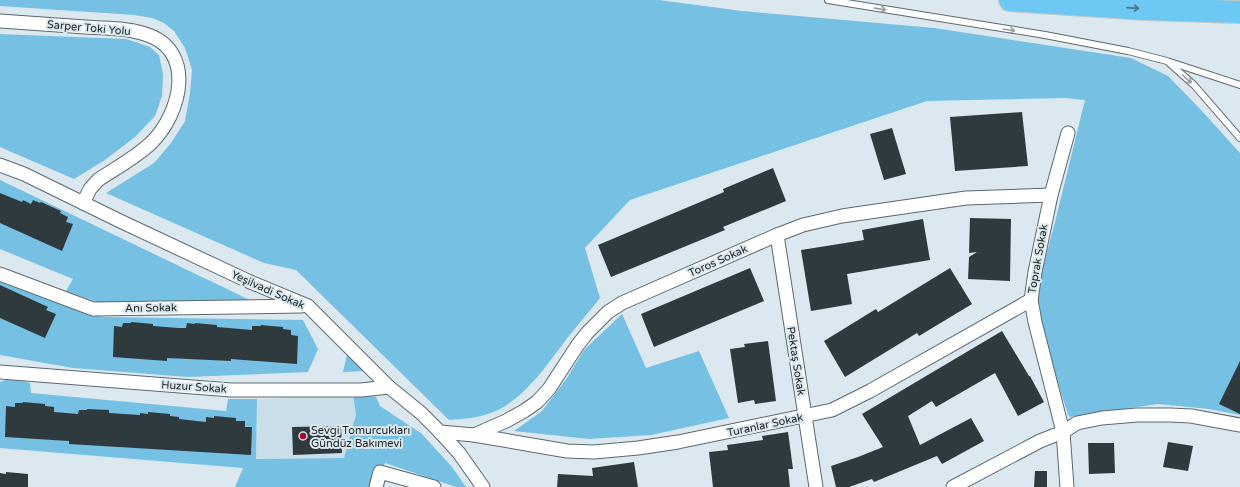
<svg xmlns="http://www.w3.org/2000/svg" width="1240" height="487" font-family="'Varela Round',sans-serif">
<rect width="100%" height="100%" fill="#dbe8ef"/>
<polygon fill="#c9dee9" points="353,393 356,415 344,458 256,459 257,400"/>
<g fill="#76c0e4">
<path d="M0,0H659L742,11L934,28L1131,58L1168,76L1202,111L1240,153V415L1209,409L1158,404L1069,417L1050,360L1038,315L1039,281L1055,222L1085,100L1065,98L927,101L630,200L585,248L600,298C590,311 579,323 569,336C547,364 524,402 488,414C476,418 462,419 449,420L296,270L264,263L106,193L154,163L171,143L185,121L190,93L192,70L185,48L174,31L164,23L152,18L134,15L0,6Z"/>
<polygon points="0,34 126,39 150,47 159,55 163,74 162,96 155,116 135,137 105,160 74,179 0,147"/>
<polygon points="0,180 252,301 102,304 66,291 73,279 0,249"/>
<polygon points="0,281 59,303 104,317 303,320 318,349 308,372 188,377 73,368 0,355"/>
<polygon points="622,314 646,368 699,351 729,418 651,435 589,439 514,431 542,411 567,378 584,350"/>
<polygon points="349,346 367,371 343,372"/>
<polygon points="12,378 30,383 31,393 226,411 228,399 257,399 256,459 344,458 356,415 353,393 376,397 380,406 422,434 452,467 466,487 456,487 385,463 376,487 235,487 243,468 0,448 0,382"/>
</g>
<g fill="#2f3a3f">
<polygon points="1022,112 1028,166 955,171 950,117"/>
<polygon points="892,128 906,174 884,180 870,134"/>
<polygon points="773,168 786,201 723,227 725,230 611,277 598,245 724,192 723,189"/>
<polygon points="0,193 22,202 23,200 31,204 33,200 40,203 41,202 61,211 60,213 68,217 66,222 73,224 62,251 0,223"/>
<polygon points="970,218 1011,219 1010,281 968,279 969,257 977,252 969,253"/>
<polygon points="923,219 930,260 847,274 852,304 811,311 801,250 864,240 862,230"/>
<polygon points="750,268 764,301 654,347 641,314"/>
<polygon points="950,268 972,304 919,336 917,333 845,377 824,341 876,309 878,312"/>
<polygon points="0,285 48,307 46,310 56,314 45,338 0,318"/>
<polygon points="131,322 153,324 153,326 178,328 186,328 187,323 195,324 195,323 217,325 217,327 252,330 252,326 261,326 261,325 283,327 283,329 291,330 291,335 298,336 297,364 231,359 231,361 167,358 167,361 113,357 114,326 122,327 123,323 131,323"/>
<polygon points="1002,331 1029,376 1030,376 1044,402 1018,416 995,373 936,407 932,401 908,416 920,445 971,418 984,441 942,464 937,456 874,482 872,479 849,487 836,487 831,466 858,457 883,447 862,414"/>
<polygon points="768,341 776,401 755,404 754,400 738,403 730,349 745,347 744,344"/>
<polygon points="1240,361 1240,414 1219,404"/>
<polygon points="23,402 45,404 45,406 54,407 54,412 78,414 79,410 87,410 87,409 109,410 109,413 140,415 140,413 148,414 148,412 170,414 170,416 179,417 179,419 206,422 206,417 214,418 214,416 236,418 236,421 245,421 245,427 252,427 251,455 69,444 69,441 5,437 6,406 15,407 15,403 23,403"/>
<polygon points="341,426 342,453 293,455 292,427"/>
<polygon points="788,432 793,469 788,469 790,487 713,487 709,452 728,450 727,445 763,440 762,436"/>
<polygon points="1168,442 1193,446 1188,471 1163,467"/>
<polygon points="1088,443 1114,443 1115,473 1089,474"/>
<polygon points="634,462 638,487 557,487 558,474 593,476 592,468"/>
<polygon points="1035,471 1047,471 1047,487 1034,487"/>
<polygon points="6,472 28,474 28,487 0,487 0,473 6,474"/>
</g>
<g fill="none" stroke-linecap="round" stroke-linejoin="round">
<defs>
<g id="lane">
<polyline points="828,0 1045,35 1128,51 1167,61 1194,85 1240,138"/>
<polyline points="1170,62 1240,85"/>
</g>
<g id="street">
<path d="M0,21C28,23 56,25 85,27C105,28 126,28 145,34C197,50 181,114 151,143C135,158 116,168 98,180L90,189L83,203"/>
<polyline points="0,165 24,174 120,221 248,281 308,306 389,387 421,413 440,432 459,453 483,487"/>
<polyline points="777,235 816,487"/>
<polyline points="0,274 93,309 302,306"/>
<polyline points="0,372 231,390 361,390 389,387"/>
<polyline points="440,432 474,435 506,421 524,411 537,402 549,389 577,346 587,333 608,312 622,303 777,235 803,225 842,216 883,210 966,198 1051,195"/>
<polyline points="474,435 567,451 594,452 638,448 678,442 832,410 870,391 1031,300"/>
<polyline points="376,487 380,472 434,487"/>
<polyline points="953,487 1040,441 1063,432 1077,423 1102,418 1137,415 1170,415 1191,416 1240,425"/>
<polyline points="1067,487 1063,432 1035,322 1031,300 1035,272 1051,195 1068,133"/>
</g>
<polyline id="highway" points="1010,0 1146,9 1240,12"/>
</defs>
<use href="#lane" stroke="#5c686e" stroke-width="8"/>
<use href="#street" stroke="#5c686e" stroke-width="15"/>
<use href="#highway" stroke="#c4c6c6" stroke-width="24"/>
<use href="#lane" stroke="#fff" stroke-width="6"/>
<use href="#street" stroke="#fff" stroke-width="13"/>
<use href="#highway" stroke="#6dc8f4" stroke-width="22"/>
</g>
<defs><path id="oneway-shaft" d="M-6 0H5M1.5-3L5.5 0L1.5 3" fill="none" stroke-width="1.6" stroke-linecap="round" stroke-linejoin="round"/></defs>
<use stroke="#45758c" href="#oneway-shaft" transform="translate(1133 8) rotate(4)"/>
<g stroke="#999c9c">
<use href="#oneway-shaft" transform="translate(880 9) rotate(10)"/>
<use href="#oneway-shaft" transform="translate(1009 30) rotate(9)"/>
<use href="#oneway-shaft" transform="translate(1187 79) rotate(42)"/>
</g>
<circle fill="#a50b28" stroke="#dbe8ef" stroke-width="1.5" cx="303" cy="436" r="4"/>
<g text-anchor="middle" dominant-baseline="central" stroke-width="4" stroke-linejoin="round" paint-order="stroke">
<g font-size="11" fill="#1d2224" stroke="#dbe8ef">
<text transform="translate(89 28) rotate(5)">Sarper Toki Yolu</text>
<text transform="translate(1038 259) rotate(-80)">Toprak Sokak</text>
<text transform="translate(718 261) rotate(-24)">Toros Sokak</text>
<text transform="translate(268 290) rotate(24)">Yeşilvadi Sokak</text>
<text transform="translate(151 308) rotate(-1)">Anı Sokak</text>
<text transform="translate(796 361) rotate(81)">Pektaş Sokak</text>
<text transform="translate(194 387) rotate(4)">Huzur Sokak</text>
<text transform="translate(765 425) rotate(-12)">Turanlar Sokak</text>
</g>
<g font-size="11" fill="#1d2224" stroke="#dbe8ef" text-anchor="start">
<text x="311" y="430">Sevgi Tomurcukları<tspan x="311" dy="13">Gündüz Bakımevi</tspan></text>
</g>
</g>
</svg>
